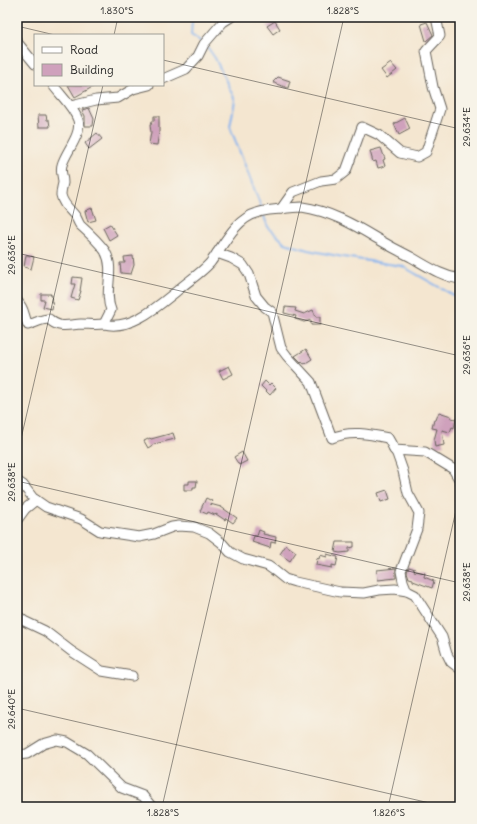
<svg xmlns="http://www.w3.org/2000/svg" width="477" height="824" font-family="Delius,sans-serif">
<rect width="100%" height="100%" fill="#f7f3e8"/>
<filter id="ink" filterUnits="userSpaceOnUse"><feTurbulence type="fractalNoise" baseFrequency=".025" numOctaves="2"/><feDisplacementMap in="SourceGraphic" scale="8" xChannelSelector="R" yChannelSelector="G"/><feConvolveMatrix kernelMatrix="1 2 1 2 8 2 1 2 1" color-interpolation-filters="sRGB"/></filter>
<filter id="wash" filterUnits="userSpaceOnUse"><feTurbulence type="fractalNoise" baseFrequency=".012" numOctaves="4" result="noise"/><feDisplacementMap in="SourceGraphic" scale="16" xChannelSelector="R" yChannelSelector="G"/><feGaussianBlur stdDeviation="0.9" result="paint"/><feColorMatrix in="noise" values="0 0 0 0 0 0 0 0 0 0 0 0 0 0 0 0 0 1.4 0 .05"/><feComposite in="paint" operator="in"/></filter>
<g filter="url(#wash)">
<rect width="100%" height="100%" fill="#f4e6d0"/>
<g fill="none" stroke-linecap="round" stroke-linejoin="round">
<g stroke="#85b4ef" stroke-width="2">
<polyline points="189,17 192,21 191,35 202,42"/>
<polyline points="206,45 215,58 235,100 230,127 262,209"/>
<polyline points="263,214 268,227 285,243 308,250 343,257 402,266 460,299"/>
</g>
</g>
<g id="blocks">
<g fill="#cfa1bc">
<polygon points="275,21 280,29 273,34 267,26"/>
<polygon points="427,22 433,35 426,41 421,24"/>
<polygon points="391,63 397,70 387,78 381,70"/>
<polygon points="278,77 290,81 288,88 276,84 273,82"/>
<polygon points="68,85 96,85 75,97"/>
<polygon points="89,108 94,119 93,126 85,126 85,116 82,110"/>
<polygon points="38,115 46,115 47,120 49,120 50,127 39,127"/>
<polygon points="154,116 159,116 159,132 157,145 149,144 151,132 150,125 151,125 152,121 154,121"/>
<polygon points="405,118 410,129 399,135 394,124"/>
<polygon points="97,133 102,139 89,149 85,143"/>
<polygon points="381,148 385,159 383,160 385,166 378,168 376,161 373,162 370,151"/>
<polygon points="92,208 96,220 88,222 85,211"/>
<polygon points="110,224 117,235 109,240 103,228"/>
<polygon points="26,255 34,257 31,269 24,267"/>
<polygon points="133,256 134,265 131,274 121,273 120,263 125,263 124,257"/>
<polygon points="73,277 82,278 80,291 81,291 78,300 71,298 75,284 72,284"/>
<polygon points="41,294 51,294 50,295 52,295 51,302 53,302 52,309 43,307 45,300 41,300"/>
<polygon points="285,307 296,308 295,311 304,314 313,310 316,317 320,317 320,325 311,325 311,320 304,322 295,319 296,316 284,313"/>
<polygon points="306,349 312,359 304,364 302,361 301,362 295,356"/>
<polygon points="229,366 233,374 223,379 219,371"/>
<polygon points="265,381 269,385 271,383 276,388 270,395 261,386"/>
<polygon points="439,412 451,416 451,418 456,419 454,428 452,427 450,432 442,430 444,445 435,447 434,440 437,429 432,428 434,420 436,420"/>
<polygon points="173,433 175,439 154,444 148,448 144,441 150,438 151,439"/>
<polygon points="242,452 247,461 239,465 234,457"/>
<polygon points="189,481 197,481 196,487 193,487 193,490 184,490 184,484 189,484"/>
<polygon points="387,490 390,499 381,502 378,493"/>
<polygon points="206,498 212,501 210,504 221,507 237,518 233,523 226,518 225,520 216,514 215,515 208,512 207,514 200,511"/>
<polygon points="259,530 264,532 263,534 276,537 275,543 271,542 270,548 252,542 254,536 257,536"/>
<polygon points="337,542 354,542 354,547 349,548 349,552 340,553 335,552"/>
<polygon points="286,545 296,552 290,561 280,554"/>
<polygon points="327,554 338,557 336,566 332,565 332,568 316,565 317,558 319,559 320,555 327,557"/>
<polygon points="409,567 415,569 414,571 425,573 424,577 434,581 432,588 413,581 413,579 409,578 407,572"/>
<polygon points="396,568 396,578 378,580 377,570"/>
</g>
</g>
</g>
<g filter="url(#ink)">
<use href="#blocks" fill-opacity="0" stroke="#68635b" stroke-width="1"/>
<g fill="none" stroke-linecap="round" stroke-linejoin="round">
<defs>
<g id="minor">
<polyline points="17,42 35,64"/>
<polyline points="163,79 186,69 198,56 204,44 223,22 231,17"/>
<path d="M53,85C61,96 73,106 78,120C82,135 66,151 62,165C60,171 63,176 63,183C62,187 61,191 61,195C63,205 70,209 76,217C77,219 78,222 80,225C89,233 98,241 105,251C116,270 103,291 111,310L104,324C131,331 158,306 178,290C188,281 200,274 210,263C223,246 235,219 257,213C264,210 273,210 281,209C288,208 295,207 302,207C329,211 353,224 376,238C388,245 399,251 411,257C427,266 441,276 460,279"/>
<polyline points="71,106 96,100 118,98 133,89 149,85"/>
<polyline points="281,209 293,192 321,181 336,179 346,171 362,127 379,135 400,153 417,157 426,152 440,109 433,87 426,51 440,36 436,17"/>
<path d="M217,253L231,258L243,265L249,274L256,296L265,307L272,312L281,348L287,356L311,382L332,438C350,430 369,434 388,438L397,454L403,471L408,493L419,513L417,529L401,571L403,581L407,591"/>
<path d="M17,301C25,309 23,314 28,325C35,323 41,319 49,319C59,329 68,325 81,324C89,324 95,325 104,324"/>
<polyline points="394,450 425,452 453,469 460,481"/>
<polyline points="17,481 23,485 33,498 46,507 81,519 100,531 139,537 154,534 172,527 179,526 194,527 209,533 222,543 230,552 243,559 268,566 275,571 285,579 295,582 340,592 364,593 379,590 395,589 407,591 415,595 420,603 442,637 447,654 451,662 460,669"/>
<polyline points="17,520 25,509 36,500"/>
<polyline points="17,615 24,621 45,631 71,651 102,671 132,676"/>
<polyline points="17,755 27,754 43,744 57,740 67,742 87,754 122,788 143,796 152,807"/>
</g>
</defs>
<use href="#minor" stroke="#68635b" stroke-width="11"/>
<use href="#minor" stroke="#fff" stroke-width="9"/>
</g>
</g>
<path fill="none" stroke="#1c1c1c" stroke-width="1" stroke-opacity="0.45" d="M17,26L55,35M114,35L118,17M163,60L460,129M17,253L460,356M17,456L103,85M17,481L460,583M17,708L447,807M162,807L344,17M388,807L460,493"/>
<rect width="477" height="824" fill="none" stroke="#f7f3e8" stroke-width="44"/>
<rect x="34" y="34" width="130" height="52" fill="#f7f3e8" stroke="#9f9d96"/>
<rect x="42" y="47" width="20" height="6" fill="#ffffff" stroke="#9f9d96"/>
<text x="70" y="54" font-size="12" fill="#1c1c1c">Road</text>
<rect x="42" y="64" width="20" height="12" fill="#cfa1bc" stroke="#9f9d96"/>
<text x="70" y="74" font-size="12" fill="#1c1c1c">Building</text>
<rect x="22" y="22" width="433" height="780" fill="none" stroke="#1c1c1c" stroke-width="1.5"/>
<g font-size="10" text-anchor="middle" fill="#1c1c1c">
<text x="117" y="14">1.830°S</text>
<text x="343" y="14">1.828°S</text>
<text transform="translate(466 127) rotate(-90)" y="4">29.634°E</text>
<text transform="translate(11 255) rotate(-90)" y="4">29.636°E</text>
<text transform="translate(466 355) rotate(-90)" y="4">29.636°E</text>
<text transform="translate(11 482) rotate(-90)" y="4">29.638°E</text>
<text transform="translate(466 582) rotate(-90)" y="4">29.638°E</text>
<text transform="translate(11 709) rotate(-90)" y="4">29.640°E</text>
<text x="163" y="816">1.828°S</text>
<text x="389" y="816">1.826°S</text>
</g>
</svg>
